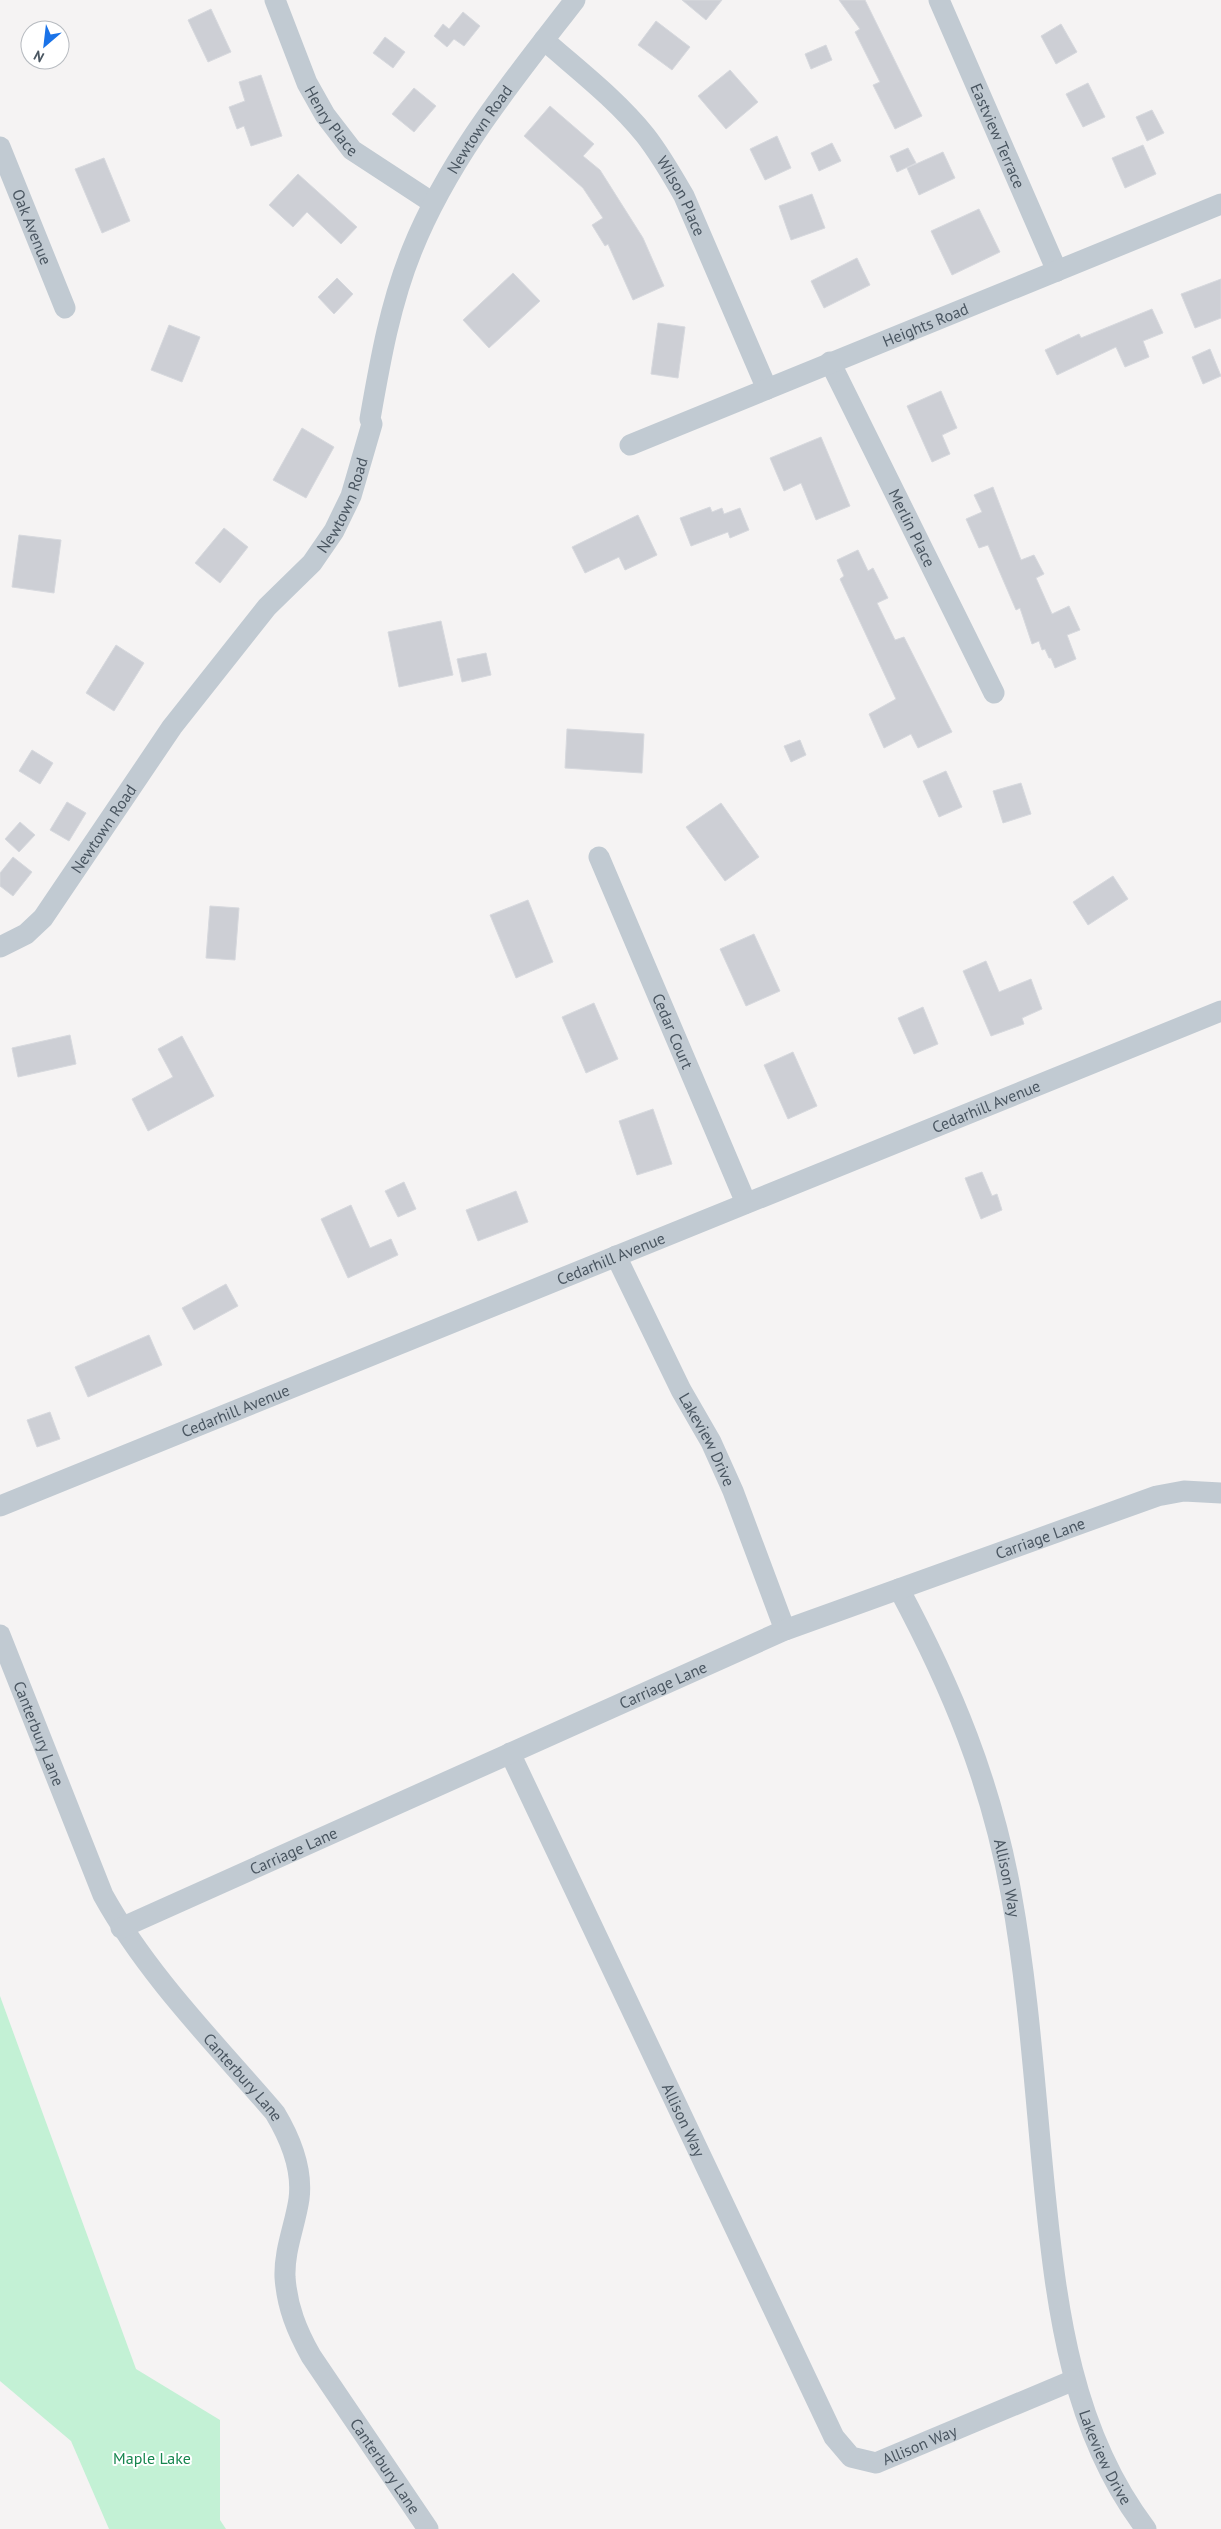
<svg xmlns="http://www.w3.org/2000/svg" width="1221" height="2529" font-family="'PT Sans',sans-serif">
<rect width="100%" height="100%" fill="#f5f3f3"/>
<polygon fill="#c3f1d5" points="0,1996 136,2369 220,2420 220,2520 226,2529 109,2529 71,2441 0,2381"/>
<g fill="#cdcfd5" stroke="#d7d9de">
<polygon points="682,0 722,0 706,20"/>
<polygon points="839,0 865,0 922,116 895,129 873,85 880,82 855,32 860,29"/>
<polygon points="211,9 231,52 208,62 188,20"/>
<polygon points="463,12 480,26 464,46 454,39 447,47 434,36 443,24 449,29"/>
<polygon points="656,21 690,47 672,70 638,45"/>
<polygon points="1061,24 1077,52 1056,64 1041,36"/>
<polygon points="385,37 405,52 393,68 373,53"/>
<polygon points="826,45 832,60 811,69 805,54"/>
<polygon points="730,70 758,102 726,129 698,96"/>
<polygon points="261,75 282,136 251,146 244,126 237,129 229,107 245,101 239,82"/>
<polygon points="1088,83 1105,117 1083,127 1066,94"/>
<polygon points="414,88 436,106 414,132 392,114"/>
<polygon points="550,106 594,144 583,156 600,170 643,238 664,286 633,300 608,244 605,246 592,225 603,218 583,188 524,136"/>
<polygon points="1152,110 1164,133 1147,141 1136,117"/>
<polygon points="777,136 791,168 765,180 750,149"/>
<polygon points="832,143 841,161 819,171 811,153"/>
<polygon points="1143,145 1156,174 1125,188 1112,158"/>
<polygon points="908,148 916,163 897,172 890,156"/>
<polygon points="943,152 955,178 919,195 907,168"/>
<polygon points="104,158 130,221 102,233 75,169"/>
<polygon points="298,174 357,227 341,244 307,212 293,227 269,205"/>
<polygon points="812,194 825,228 791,240 779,206"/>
<polygon points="979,209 1000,252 952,275 931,231"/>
<polygon points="857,258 870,285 824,308 811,281"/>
<polygon points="513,273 540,301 489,348 463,320"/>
<polygon points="337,278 353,294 334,314 318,297"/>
<polygon points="1221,279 1221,318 1195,328 1181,294"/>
<polygon points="1152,309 1163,333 1143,341 1149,357 1125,367 1116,347 1057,375 1045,350 1079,334 1081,338"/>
<polygon points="658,323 685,327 678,378 651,374"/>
<polygon points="169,325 200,337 182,382 151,370"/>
<polygon points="1210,349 1221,376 1203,384 1192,357"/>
<polygon points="941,391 957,428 942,435 950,454 932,462 907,406"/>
<polygon points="302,428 334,447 306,498 273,480"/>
<polygon points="821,437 850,506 816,520 801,483 784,491 770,458"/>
<polygon points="993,487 1021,560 1034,555 1044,574 1036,578 1052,614 1069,606 1080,630 1067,635 1076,659 1055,668 1051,658 1049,658 1045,649 1042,650 1039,641 1032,644 1020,608 1016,610 988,545 979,548 966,519 982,512 974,495"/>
<polygon points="710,507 712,512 722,508 724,514 740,508 749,530 730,538 728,532 691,546 680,518"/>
<polygon points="638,515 657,555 625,570 619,557 585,573 572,547"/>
<polygon points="224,528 248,547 220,583 195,563"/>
<polygon points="19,535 61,540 54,593 12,587"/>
<polygon points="858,550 868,571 873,568 888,598 877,603 895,640 904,637 952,732 918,748 911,734 884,748 869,714 896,699 840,579 844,576 837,560"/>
<polygon points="441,621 453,675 399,687 388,632"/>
<polygon points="116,645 144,663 114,711 86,693"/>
<polygon points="486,653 491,675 462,682 457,659"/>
<polygon points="567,729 644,734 642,773 565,768"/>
<polygon points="800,740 806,755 791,762 784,746"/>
<polygon points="32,750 53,763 40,784 19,771"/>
<polygon points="946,771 962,807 939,817 923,781"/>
<polygon points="1021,783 1031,814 1003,823 993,791"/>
<polygon points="67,802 86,813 69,841 50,830"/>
<polygon points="721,803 759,857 725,881 686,827"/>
<polygon points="20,822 35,835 19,852 5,839"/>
<polygon points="13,857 32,872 13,896 0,886 0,873"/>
<polygon points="1113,876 1128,899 1088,925 1073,902"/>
<polygon points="528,900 553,962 516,978 490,915"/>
<polygon points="210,906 239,908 235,960 206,958"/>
<polygon points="754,934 780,991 746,1006 720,949"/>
<polygon points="986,961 999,992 1031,979 1042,1009 1022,1018 1024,1024 991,1036 963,971"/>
<polygon points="594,1003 618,1059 586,1073 562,1017"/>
<polygon points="923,1007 938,1044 914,1054 898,1018"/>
<polygon points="70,1035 76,1064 18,1077 12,1048"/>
<polygon points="182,1036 214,1096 148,1131 132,1099 173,1077 158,1049"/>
<polygon points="793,1052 817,1106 788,1119 764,1065"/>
<polygon points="653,1109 672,1164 637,1175 619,1121"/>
<polygon points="982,1172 992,1196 997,1194 1002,1210 981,1219 965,1178"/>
<polygon points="404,1182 416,1209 398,1217 385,1191"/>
<polygon points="516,1191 528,1222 478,1241 466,1210"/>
<polygon points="351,1205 370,1248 391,1239 398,1255 348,1278 321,1219"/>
<polygon points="226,1284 238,1306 194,1330 182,1308"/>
<polygon points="149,1335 162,1365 88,1397 75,1367"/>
<polygon points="50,1412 60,1439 37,1447 27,1420"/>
</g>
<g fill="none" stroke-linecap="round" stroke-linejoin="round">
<g stroke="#c1cad2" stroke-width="21">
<path id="s1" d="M275,0L307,83L325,115L352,150L433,203"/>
<path id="s2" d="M939,0L1057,271"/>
<path id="s3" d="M544,40C578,70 616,99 645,135C660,154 672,175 684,196L767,389"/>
<path id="s4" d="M0,147L65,308"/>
<path id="s5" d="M830,362L994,693"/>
<path id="s6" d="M630,445L1221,204"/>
<path id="s7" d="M599,857L746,1203"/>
<path id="s8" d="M0,947L26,934L43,918L172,727L267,607L312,563L334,531L351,496L372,424L370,419C380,362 390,304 412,250C450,156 514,79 575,0"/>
<path id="s9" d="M616,1256L681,1390L711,1442L733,1491L785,1630"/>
<path id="s10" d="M0,1506L1221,1011"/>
<path id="s11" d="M899,1589C952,1688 991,1782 1011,1893C1029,1992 1035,2094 1045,2193C1057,2311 1072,2432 1146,2529"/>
<path id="s12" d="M0,1635L103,1895C148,1976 215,2043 275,2113C290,2138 303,2168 299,2199C295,2226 284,2250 285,2277C287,2307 297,2331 311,2356L428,2529"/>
<path id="s13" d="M510,1753L834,2437L851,2457L876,2463L1074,2380"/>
<path id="s14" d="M121,1928L785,1630L1157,1496L1184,1491L1221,1493"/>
</g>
</g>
<g text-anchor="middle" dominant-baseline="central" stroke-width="4" stroke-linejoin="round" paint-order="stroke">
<g font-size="16" fill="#4a5661" stroke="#fff">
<text stroke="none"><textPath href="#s1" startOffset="134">Henry Place</textPath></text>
<text stroke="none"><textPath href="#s8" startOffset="970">Newtown Road</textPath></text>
<text stroke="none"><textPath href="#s2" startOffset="148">Eastview Terrace</textPath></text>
<text stroke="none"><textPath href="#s3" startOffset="210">Wilson Place</textPath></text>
<text stroke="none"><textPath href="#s4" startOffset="86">Oak Avenue</textPath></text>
<text stroke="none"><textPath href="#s6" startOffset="319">Heights Road</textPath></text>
<text stroke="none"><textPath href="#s8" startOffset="565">Newtown Road</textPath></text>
<text stroke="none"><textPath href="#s5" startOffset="185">Merlin Place</textPath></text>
<text stroke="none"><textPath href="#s8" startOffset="160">Newtown Road</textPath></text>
<text stroke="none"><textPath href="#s7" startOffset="189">Cedar Court</textPath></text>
<text stroke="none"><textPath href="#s10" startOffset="1064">Cedarhill Avenue</textPath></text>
<text stroke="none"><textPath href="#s10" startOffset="659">Cedarhill Avenue</textPath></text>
<text stroke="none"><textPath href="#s10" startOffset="254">Cedarhill Avenue</textPath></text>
<text stroke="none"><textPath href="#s9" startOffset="205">Lakeview Drive</textPath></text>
<text stroke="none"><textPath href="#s14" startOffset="999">Carriage Lane</textPath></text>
<text stroke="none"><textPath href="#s14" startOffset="594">Carriage Lane</textPath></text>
<text stroke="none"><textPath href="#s12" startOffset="106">Canterbury Lane</textPath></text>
<text stroke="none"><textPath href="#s14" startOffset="189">Carriage Lane</textPath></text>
<text stroke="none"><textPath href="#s11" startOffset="310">Allison Way</textPath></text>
<text stroke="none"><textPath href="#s12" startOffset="510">Canterbury Lane</textPath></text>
<text stroke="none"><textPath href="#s13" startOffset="406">Allison Way</textPath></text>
<text stroke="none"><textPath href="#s13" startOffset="856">Allison Way</textPath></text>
<text stroke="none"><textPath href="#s11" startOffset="900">Lakeview Drive</textPath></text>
<text stroke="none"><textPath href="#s12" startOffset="945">Canterbury Lane</textPath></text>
</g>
<g font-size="16" fill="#17864f" stroke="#fff">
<text x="152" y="2458">Maple Lake</text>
</g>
</g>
<g transform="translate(45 45) rotate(208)"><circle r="24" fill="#ffffff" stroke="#b7bbc0"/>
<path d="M0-4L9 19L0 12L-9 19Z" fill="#1a73e8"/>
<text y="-8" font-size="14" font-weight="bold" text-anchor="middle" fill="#4a5661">N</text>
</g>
</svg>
